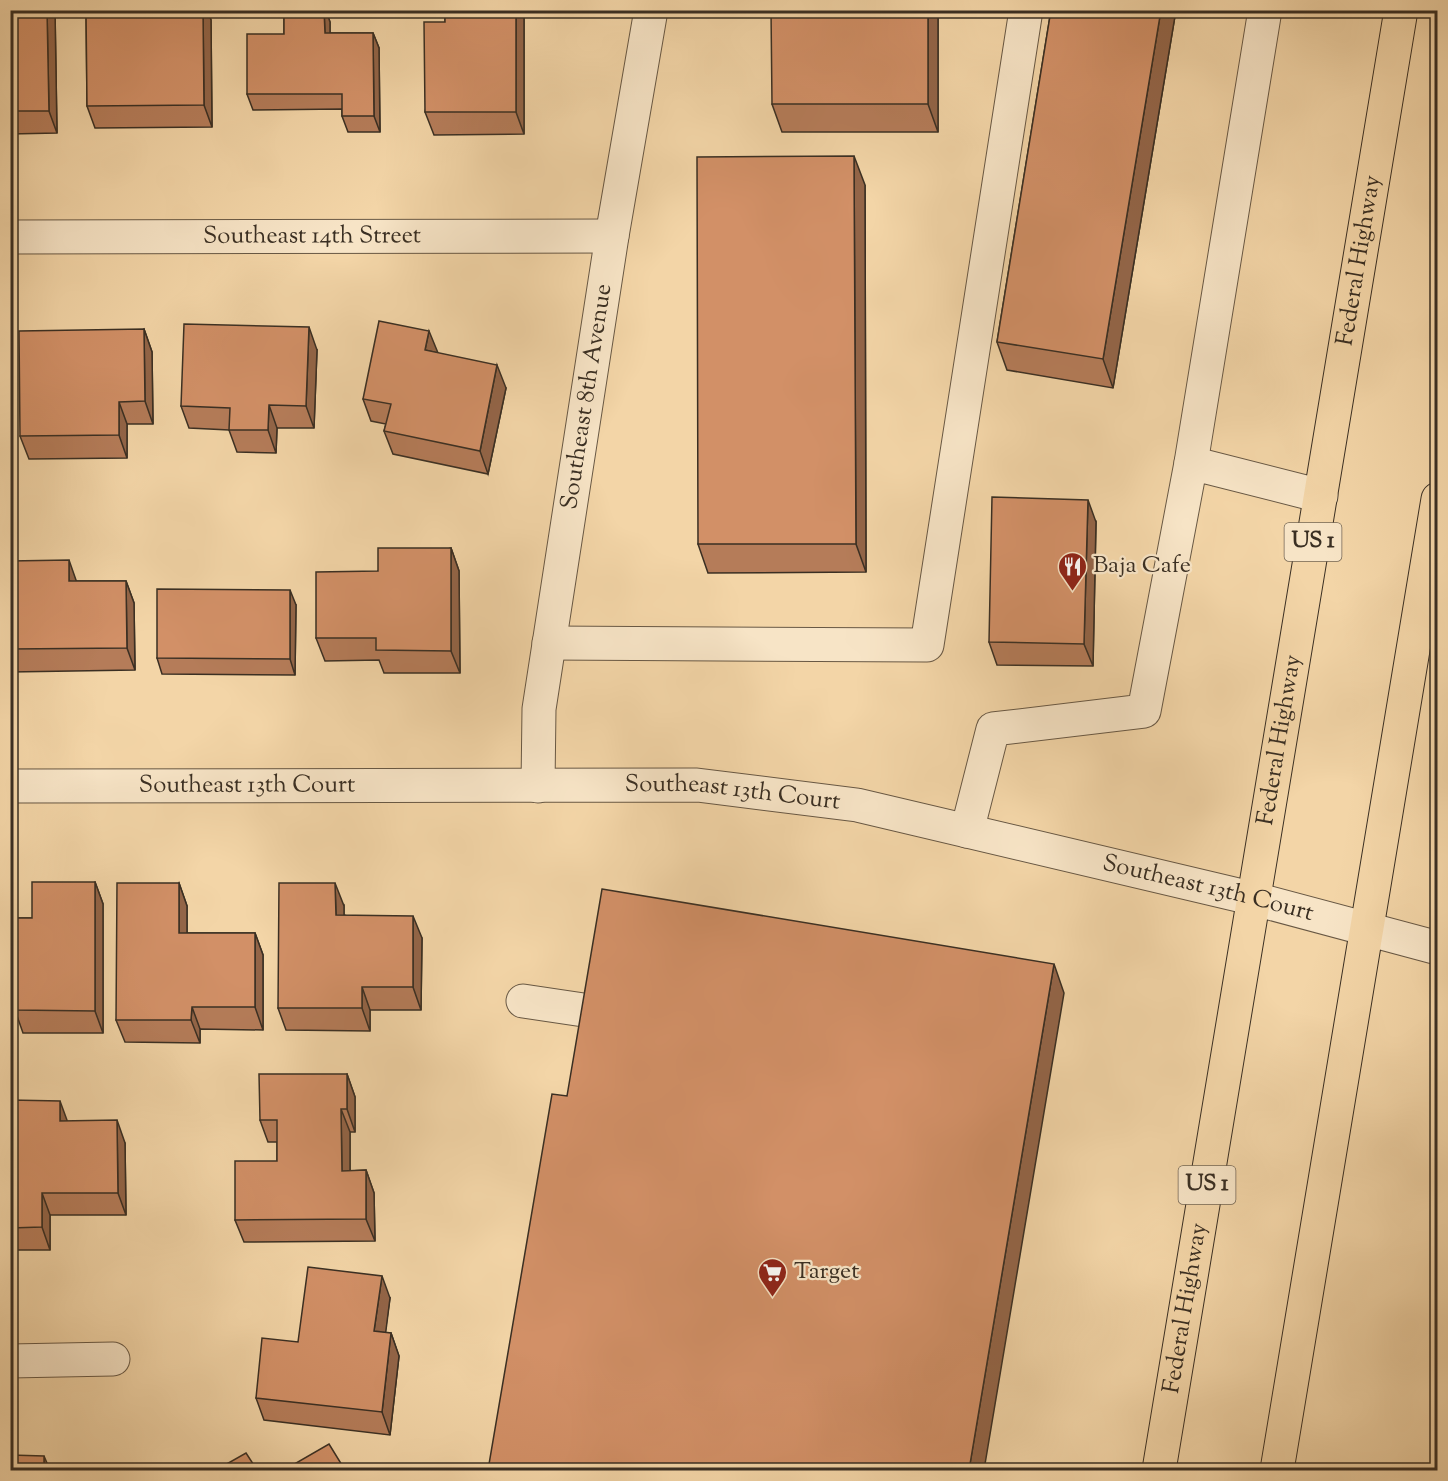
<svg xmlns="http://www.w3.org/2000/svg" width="1448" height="1481" font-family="'Sorts Mill Goudy',serif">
<rect width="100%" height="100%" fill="#f3d5a7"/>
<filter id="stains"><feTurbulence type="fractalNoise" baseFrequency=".00333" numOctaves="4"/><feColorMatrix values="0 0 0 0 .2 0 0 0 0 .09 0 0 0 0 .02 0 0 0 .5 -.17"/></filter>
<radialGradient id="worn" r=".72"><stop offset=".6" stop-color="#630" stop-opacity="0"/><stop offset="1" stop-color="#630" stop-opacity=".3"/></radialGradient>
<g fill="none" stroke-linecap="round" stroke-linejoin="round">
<defs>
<g id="minor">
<path id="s1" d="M10,237L612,236"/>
<polyline points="1191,463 1265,10"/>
<polyline points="549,643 927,645 1026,10"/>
<path id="s2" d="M10,786L697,785L857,805L1255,899L1438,948"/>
<path id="s3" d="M538,786L539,709L612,236L651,10"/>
<polyline points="967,831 993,729 1144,711 1191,463 1321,496"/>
<polyline points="523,1001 597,1012"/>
<polyline points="10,1361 113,1359"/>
</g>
<g id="major">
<path id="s4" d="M1159,1470L1401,10"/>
<polyline points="1277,1470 1438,499"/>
</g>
</defs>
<use href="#minor" stroke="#685844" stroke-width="35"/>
<use href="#major" stroke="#3a2f23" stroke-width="35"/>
<use href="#minor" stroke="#f7e4c6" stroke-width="33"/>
<use href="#major" stroke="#f3d5a7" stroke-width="33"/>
</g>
<g fill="#b57c59" stroke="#3a2f23" stroke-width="1.5">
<polygon points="10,10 55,10 57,133 10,134"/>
<polygon points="86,10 208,10 211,20 212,127 95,128 87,106"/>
<polygon points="284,10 326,10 330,22 330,33 373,33 379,48 380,132 348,132 342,116 342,109 253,110 247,94 284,34"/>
<polygon points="445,10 524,10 524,134 434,135 425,112 445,22"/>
<polygon points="938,10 938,132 782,132 772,104"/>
<polygon points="1051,10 1176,10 1113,388 1007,370 997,342"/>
<polygon points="865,185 866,572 708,573 698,544"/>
<polygon points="144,329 152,352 153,424 127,424 127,458 29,459 20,436"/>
<polygon points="317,350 314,428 277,428 276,453 237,452 229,430 189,428 181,406"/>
<polygon points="437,353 506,388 488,474 393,454 384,431 386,424 371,421 363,399"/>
<polygon points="1096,522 1093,666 997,665 989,642"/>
<polygon points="451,548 459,571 460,673 384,673 379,660 325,661 316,638 378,571"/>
<polygon points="10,561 77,581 126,581 134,603 135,670 10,672"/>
<polygon points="296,605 295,675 162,674 157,658"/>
<polygon points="95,882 103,904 103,1033 23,1033 16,1013 10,1013 10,918 32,918"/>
<polygon points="179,883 187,906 187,933 255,933 263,955 263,1030 200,1029 200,1043 125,1042 116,1020"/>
<polygon points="344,906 344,915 422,938 421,1010 370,1010 370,1031 286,1030 278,1008"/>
<polygon points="347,1074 355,1097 355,1132 350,1132 350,1171 366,1170 374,1193 375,1241 244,1242 235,1220 277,1161 277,1142 268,1142 260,1120"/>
<polygon points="10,1100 125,1143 126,1215 50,1215 50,1250 10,1250"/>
<polygon points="390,1298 385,1333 391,1333 399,1356 390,1435 264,1420 256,1398 298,1342"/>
</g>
<g fill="#936548" stroke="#3a2f23" stroke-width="1.5">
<polygon points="47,10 55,10 57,133 49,111"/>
<polygon points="203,10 208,10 211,20 212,127 204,105"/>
<polygon points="324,10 326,10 330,22 330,48 325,33"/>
<polygon points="516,10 524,10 524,134 516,112"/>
<polygon points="928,10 938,10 938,132 928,104"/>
<polygon points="1161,10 1176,10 1113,388 1103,359"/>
<polygon points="373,33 379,48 380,132 374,116"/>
<polygon points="854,156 865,185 866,572 856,544"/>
<polygon points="309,327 317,350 314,428 306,406"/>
<polygon points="144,329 152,352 153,424 145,401"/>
<polygon points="429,331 438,353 425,350"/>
<polygon points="497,365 506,388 488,474 480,451"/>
<polygon points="119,402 127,424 127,458 119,435"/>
<polygon points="269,405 277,428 276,453 268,430"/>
<polygon points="1088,500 1096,522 1093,666 1084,644"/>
<polygon points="451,548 459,571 460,673 451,651"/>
<polygon points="69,560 77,583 69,581"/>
<polygon points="126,581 134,603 135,670 127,648"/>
<polygon points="290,590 296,605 295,675 290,659"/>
<polygon points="95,882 103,904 103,1033 95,1011"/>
<polygon points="179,883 187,906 187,955 179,933"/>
<polygon points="335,883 344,906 344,938 336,915"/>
<polygon points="413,916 422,938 421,1010 413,987"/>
<polygon points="255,933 263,955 263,1030 255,1007"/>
<polygon points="1054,964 1064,993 984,1470 969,1470"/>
<polygon points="362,987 370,1010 370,1031 362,1008"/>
<polygon points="192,1007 200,1029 200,1043 191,1020"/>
<polygon points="347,1074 355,1097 355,1132 347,1109"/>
<polygon points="60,1101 68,1123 60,1121"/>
<polygon points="341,1109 350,1132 350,1193 342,1171"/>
<polygon points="117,1120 125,1143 126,1215 118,1193"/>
<polygon points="366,1170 374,1193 375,1241 366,1219"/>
<polygon points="42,1193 50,1215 50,1250 42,1227"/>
<polygon points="382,1276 390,1298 383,1354 374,1331"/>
<polygon points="391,1333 399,1356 390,1435 382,1412"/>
<polygon points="44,1456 50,1470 44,1470"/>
</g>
<g fill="#d29067" stroke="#3a2f23" stroke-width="1.5">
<polygon points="10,10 47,10 49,111 10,111"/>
<polygon points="86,10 203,10 204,105 87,106"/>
<polygon points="284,10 324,10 325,33 373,33 374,116 342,116 342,94 247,94 247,34 284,34"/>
<polygon points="445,10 516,10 516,112 425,112 424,22 445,22"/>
<polygon points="771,10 928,10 928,104 772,104"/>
<polygon points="1051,10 1161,10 1103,359 997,342"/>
<polygon points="854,156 856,544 698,544 697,157"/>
<polygon points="379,321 429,331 425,350 497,365 480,451 384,431 391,404 363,399"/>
<polygon points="184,324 309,327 306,406 269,405 268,430 229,430 230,408 181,406"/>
<polygon points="144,329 145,401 119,402 119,435 20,436 19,331"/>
<polygon points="992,497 1088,500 1084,644 989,642"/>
<polygon points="378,548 451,548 451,651 376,650 376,638 316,638 316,572 378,571"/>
<polygon points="69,560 69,581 126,581 127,648 10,649 10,561"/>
<polygon points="157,589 290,590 290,659 157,658"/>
<polygon points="32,882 95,882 95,1011 15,1010 15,991 10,991 10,918 32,918"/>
<polygon points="117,883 179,883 179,933 255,933 255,1007 192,1007 191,1020 116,1020"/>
<polygon points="279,883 335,883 336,915 413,916 413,987 362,987 362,1008 278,1008"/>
<polygon points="602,889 1054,964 969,1470 488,1470 552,1094 567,1096"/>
<polygon points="259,1074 347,1074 347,1109 341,1109 342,1171 366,1170 366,1219 235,1220 235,1161 277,1161 277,1120 260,1120"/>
<polygon points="10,1100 60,1101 60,1121 117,1120 118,1193 42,1193 42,1227 10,1228"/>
<polygon points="308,1267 382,1276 374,1331 391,1333 382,1412 256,1398 262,1338 298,1342"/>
<polygon points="329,1444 345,1470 284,1470"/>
<polygon points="246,1453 257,1470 216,1470"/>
<polygon points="10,1455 44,1456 44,1470 10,1470"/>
</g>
<defs>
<symbol id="restaurant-pin" viewBox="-11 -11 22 30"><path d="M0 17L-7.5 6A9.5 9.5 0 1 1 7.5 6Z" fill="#8f2418" stroke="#f7e4c6"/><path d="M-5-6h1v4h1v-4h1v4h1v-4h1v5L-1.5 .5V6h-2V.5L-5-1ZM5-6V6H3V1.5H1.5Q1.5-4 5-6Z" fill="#fff"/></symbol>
<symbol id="supermarket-pin" viewBox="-11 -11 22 30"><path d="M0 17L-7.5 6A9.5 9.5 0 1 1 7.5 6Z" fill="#8f2418" stroke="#f7e4c6"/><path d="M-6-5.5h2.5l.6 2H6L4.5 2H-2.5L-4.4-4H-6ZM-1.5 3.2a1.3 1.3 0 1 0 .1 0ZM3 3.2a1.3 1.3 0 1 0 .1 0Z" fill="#fff"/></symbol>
</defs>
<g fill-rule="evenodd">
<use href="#restaurant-pin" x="1056" y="550" width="33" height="45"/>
<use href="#supermarket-pin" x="756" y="1256" width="33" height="45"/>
</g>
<g text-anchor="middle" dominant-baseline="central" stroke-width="4.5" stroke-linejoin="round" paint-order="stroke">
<g fill="#f7e4c6" stroke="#736554" stroke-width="1.5">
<rect x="1284.5" y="523" width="57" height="38" rx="4.5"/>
<rect x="1178.5" y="1166" width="57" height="38" rx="4.5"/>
</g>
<g font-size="22" font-weight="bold" fill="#3a2f23">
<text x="1313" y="542">US 1</text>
<text x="1207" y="1185">US 1</text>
</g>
<g font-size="24" fill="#3a2f23" stroke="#f7e4c6">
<text stroke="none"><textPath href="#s1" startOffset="302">Southeast 14th Street</textPath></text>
<text stroke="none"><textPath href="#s4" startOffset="1226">Federal Highway</textPath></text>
<text stroke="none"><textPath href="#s3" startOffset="393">Southeast 8th Avenue</textPath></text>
<text stroke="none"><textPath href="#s4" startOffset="740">Federal Highway</textPath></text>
<text stroke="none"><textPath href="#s2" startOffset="237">Southeast 13th Court</textPath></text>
<text stroke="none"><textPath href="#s2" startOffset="723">Southeast 13th Court</textPath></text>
<text stroke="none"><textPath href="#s2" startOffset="1209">Southeast 13th Court</textPath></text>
<text stroke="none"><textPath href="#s4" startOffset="164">Federal Highway</textPath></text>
</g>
<g font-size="24" fill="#3a2f23" stroke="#f7e4c6" text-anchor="start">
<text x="1093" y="566">Baja Cafe</text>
<text x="794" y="1272">Target</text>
</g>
</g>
<rect width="1448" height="1481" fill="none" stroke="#f3d5a7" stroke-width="36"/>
<rect x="12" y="12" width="1424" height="1457" fill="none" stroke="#3a2f23" stroke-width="3"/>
<rect x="18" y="18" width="1412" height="1445" fill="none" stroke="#3a2f23" stroke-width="1.5"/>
<rect width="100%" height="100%" filter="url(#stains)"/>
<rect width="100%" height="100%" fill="url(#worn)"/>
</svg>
